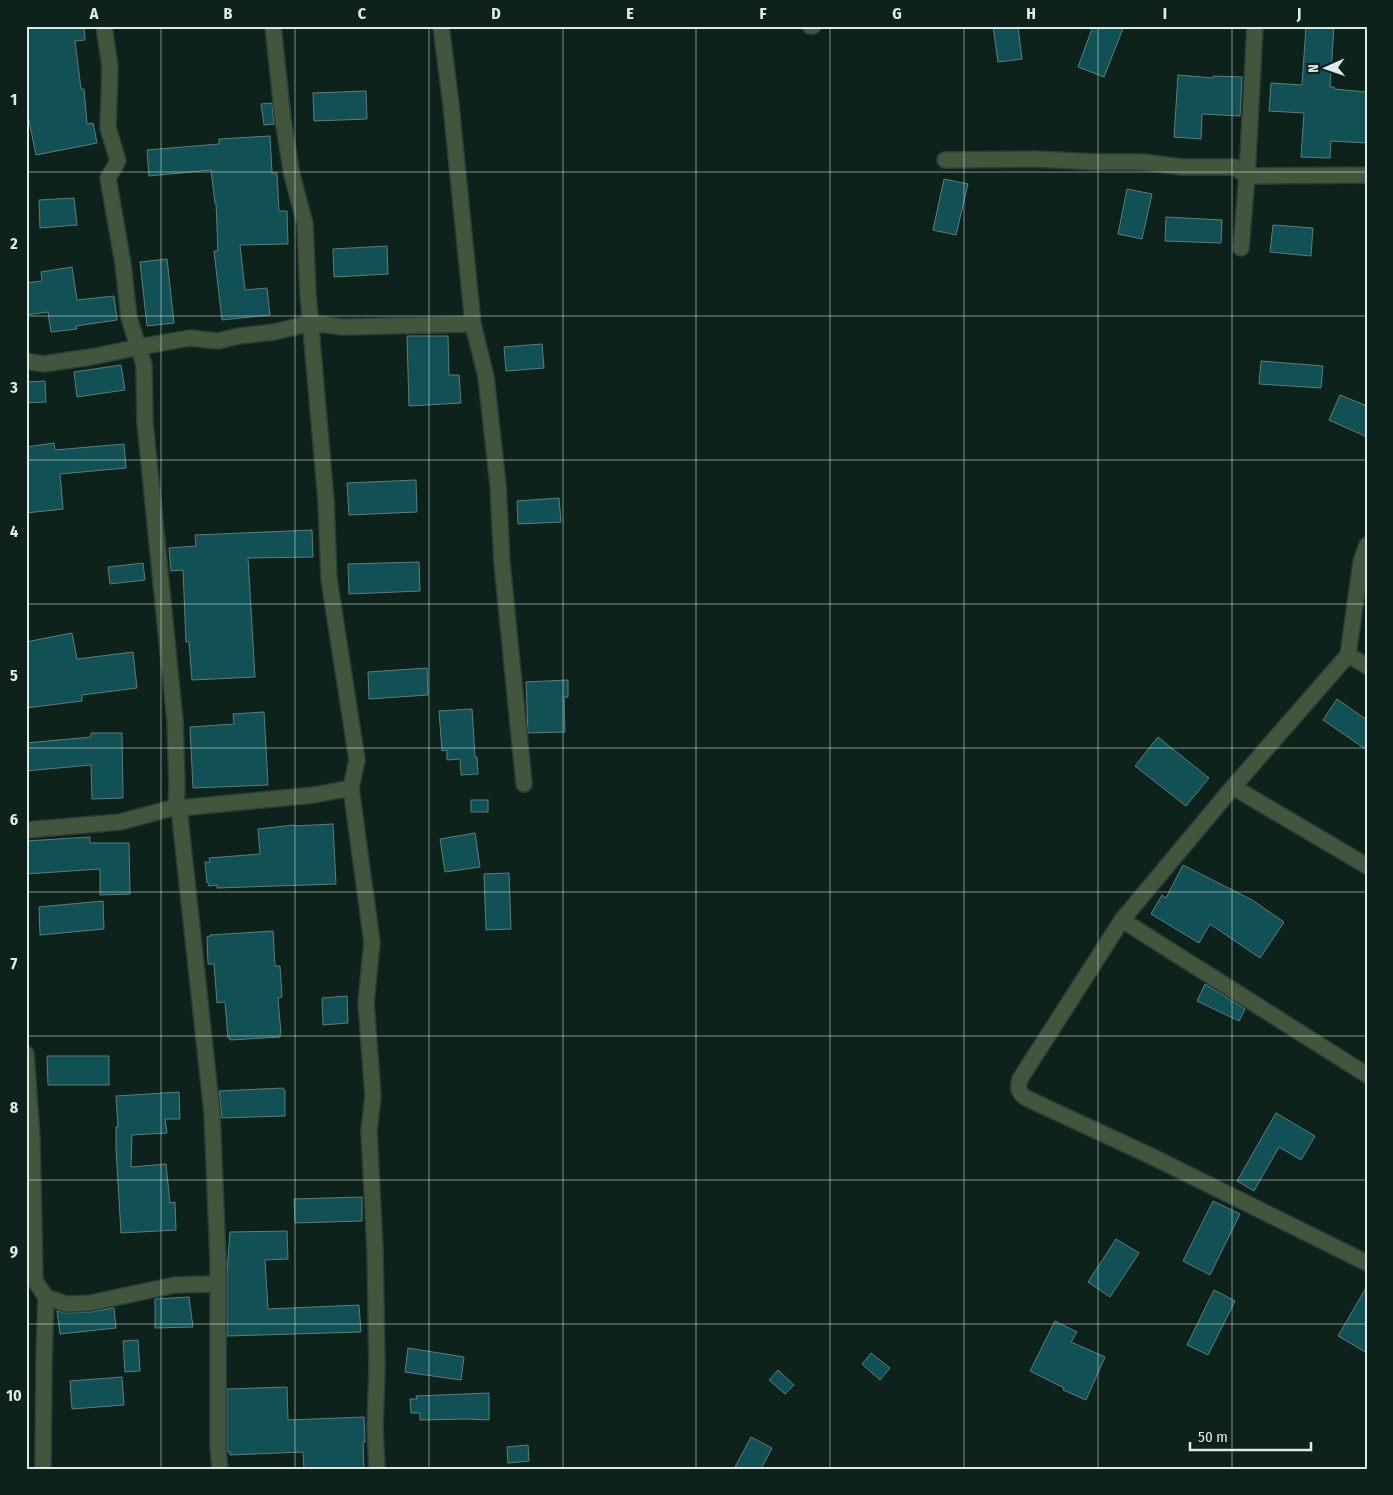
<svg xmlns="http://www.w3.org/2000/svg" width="1393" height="1495" font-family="'Fira Sans Condensed',sans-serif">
<rect width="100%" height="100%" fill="#0c221b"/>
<g fill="#115054" stroke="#607c7d">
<polygon points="26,26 84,26 85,40 75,41 81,89 84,89 87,124 93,123 97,143 36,155 28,116 26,117"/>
<polygon points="993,26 1018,26 1022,59 998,62"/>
<polygon points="1093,26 1124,26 1104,77 1078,67"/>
<polygon points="1306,26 1334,26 1330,87 1334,87 1334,89 1367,92 1367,143 1331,141 1330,158 1301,157 1304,113 1269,111 1271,83 1302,85"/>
<polygon points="1178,75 1213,78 1213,76 1242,77 1240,116 1202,114 1201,139 1174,137"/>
<polygon points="366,91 367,119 314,121 313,93"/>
<polygon points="272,103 274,124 264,125 261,104"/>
<polygon points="270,136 272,173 277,173 279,211 287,211 288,244 240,245 245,290 267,288 270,315 222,320 214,251 218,251 216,203 215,203 211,170 149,176 147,150 219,144 219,139"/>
<polygon points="944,179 968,184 956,235 933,230"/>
<polygon points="1127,189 1152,194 1142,239 1118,234"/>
<polygon points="74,198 77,225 40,228 39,200"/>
<polygon points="1166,217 1222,220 1221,243 1165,241"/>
<polygon points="1273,225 1313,228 1311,256 1270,252"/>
<polygon points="387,246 388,274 334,277 333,249"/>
<polygon points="167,259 174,323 147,326 140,262"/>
<polygon points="72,267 77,300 114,296 117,320 76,326 77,329 51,332 48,312 26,315 26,283 42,281 41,272"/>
<polygon points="407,336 448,336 449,375 459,375 461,403 409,406"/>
<polygon points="542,344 544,368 506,371 504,347"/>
<polygon points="1261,361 1323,366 1321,388 1259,384"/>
<polygon points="121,365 125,390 77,397 74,372"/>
<polygon points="45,381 46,402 26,403 26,382"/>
<polygon points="1340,395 1367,406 1367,437 1329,420"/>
<polygon points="54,443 55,450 124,444 126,468 60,474 63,509 26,513 26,447"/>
<polygon points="416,480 417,512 349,515 347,483"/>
<polygon points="559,498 561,522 518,524 517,501"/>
<polygon points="312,530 313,557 248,558 255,677 192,680 189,642 186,642 183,570 171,571 169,548 196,546 195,535"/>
<polygon points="419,562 420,591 349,594 348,564"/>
<polygon points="143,563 145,580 110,584 108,567"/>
<polygon points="72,633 77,659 133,652 137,688 82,695 82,701 26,708 26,642"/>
<polygon points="427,668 428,695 369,699 368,672"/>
<polygon points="568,680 568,697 564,697 565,732 528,733 526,682"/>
<polygon points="1337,699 1367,720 1367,750 1323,720"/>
<polygon points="472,709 475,757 477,757 478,774 461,775 460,759 447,760 447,750 442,751 439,711"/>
<polygon points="264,712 268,785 193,788 190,727 234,724 233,714"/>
<polygon points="91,733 122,733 123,798 92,799 91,765 26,771 26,743 91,737"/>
<polygon points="1158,737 1209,778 1186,806 1135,766"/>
<rect x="471" y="800" width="17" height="12"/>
<polygon points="333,824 336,884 217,888 217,885 209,886 208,882 207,883 205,862 210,862 209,858 260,854 258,829 294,825 294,826"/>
<polygon points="475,833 480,867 445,872 440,839"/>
<polygon points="90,837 90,843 129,843 130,894 100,895 100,869 26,874 26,841"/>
<polygon points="1183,865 1252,900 1284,922 1260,958 1210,924 1199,943 1151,914 1162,895 1166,898"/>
<polygon points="509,873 511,929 486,930 484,874"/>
<polygon points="103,901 104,929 40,935 39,907"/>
<polygon points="273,931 275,966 280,966 282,997 278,998 281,1034 280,1034 280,1037 230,1040 230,1038 228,1038 225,1002 217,1003 214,964 208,964 207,937 210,936 210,935"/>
<polygon points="1205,984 1245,1009 1239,1021 1197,1001"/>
<polygon points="347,996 348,1023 323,1025 322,998"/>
<polygon points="47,1056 109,1056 109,1085 48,1085"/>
<polygon points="283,1088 285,1091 285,1116 222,1118 219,1091"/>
<polygon points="179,1092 180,1119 165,1119 167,1133 132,1135 131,1167 166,1164 170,1203 175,1202 176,1230 121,1233 116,1149 116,1127 118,1127 116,1096"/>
<polygon points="1276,1113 1315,1136 1301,1160 1279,1147 1254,1191 1237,1181"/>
<polygon points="362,1197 362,1221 295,1223 294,1199"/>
<polygon points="1213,1201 1240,1214 1210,1275 1183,1261"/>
<polygon points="287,1231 288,1259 265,1260 268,1309 359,1305 361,1332 227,1336 227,1272 230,1232"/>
<polygon points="1116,1239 1139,1253 1110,1297 1088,1282"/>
<polygon points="1367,1286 1367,1353 1338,1336"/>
<polygon points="1214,1290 1235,1301 1208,1355 1187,1345"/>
<polygon points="189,1297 193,1327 155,1328 155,1299"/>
<polygon points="114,1308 116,1328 60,1334 57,1311 66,1313 90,1312"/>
<polygon points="1055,1321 1077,1332 1071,1342 1105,1357 1086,1400 1063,1390 1064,1388 1030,1371"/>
<polygon points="138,1340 140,1371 125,1372 123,1341"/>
<polygon points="408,1348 464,1357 461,1380 405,1372"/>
<polygon points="871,1353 890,1368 880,1380 862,1364"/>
<polygon points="778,1370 794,1385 785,1394 769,1380"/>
<polygon points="122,1377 124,1405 72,1409 70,1381"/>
<polygon points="287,1387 288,1420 364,1417 365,1442 363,1442 364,1469 304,1469 303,1452 230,1455 230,1452 228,1452 227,1448 227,1389"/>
<polygon points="489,1393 489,1420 468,1419 420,1420 420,1413 411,1413 410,1399 417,1399 416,1396"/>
<polygon points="751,1437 772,1448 761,1469 734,1469"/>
<polygon points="528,1445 529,1461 508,1463 507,1447"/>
</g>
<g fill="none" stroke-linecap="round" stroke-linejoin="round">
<defs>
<g id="minor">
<polyline points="104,26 110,67 108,128 118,161 108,178 123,264 129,318 144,365 145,423 175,721 177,786 176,807"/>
<polyline points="273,26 283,120 292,175 305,224 308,294 326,501 329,579 357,760 351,788"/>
<polyline points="441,26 451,105 473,324 486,377 498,485 502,563 524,784"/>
<polyline points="810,26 813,26"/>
<polyline points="945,160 1035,159 1095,162 1142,162 1183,167 1235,167 1247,176 1367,175"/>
<polyline points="1241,248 1247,176 1255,26"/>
<polyline points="26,361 43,364 91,357 139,347 190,338 218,341 239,336 274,332 311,323 343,327 473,324"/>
<polyline points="1348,655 1361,562 1367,545"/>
<path d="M1367,666L1348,655L1233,787L1122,920L1020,1079C1017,1089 1019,1094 1028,1099L1153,1157L1367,1263"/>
<polyline points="1233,787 1367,866"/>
<polyline points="179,808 314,795 351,788 372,942 366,1003 373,1096 369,1131 375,1250 377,1369 375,1427 377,1469"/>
<polyline points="26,830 120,822 176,807 179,808 212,1113 218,1260 218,1448 220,1469"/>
<polyline points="1122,920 1367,1075"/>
<polyline points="26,1054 32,1139 35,1281 46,1297 44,1359 43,1469"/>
<polyline points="46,1297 66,1304 90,1303 175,1285 218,1284"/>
</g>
</defs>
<use href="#minor" stroke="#293e37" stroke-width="18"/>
<use href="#minor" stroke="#42563e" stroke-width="15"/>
</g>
<path fill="none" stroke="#deebe6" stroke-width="1" stroke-opacity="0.55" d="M161,26V1469M295,26V1469M429,26V1469M563,26V1469M696,26V1469M830,26V1469M964,26V1469M1098,26V1469M1232,26V1469M26,172H1367M26,316H1367M26,460H1367M26,604H1367M26,748H1367M26,892H1367M26,1036H1367M26,1180H1367M26,1324H1367"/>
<rect width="1393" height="1495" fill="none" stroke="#0c221b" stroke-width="55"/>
<g transform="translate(1326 68) rotate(268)" stroke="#0c221b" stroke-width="4" paint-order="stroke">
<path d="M0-4L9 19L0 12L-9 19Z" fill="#deebe6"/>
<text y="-8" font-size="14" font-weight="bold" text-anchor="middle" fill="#deebe6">N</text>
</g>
<path d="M1190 1442v8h121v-8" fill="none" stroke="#deebe6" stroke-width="2.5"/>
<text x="1198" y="1442" font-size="15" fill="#deebe6" stroke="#0c221b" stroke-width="4" paint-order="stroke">50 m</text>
<rect x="28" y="28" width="1338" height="1440" fill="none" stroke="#deebe6" stroke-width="2"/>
<g font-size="16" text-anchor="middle" font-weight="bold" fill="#deebe6">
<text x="94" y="19">A</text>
<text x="228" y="19">B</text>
<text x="362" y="19">C</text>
<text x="496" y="19">D</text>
<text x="630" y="19">E</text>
<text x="763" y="19">F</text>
<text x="897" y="19">G</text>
<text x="1031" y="19">H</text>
<text x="1165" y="19">I</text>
<text x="1299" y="19">J</text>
<text x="14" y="105">1</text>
<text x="14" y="249">2</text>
<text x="14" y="393">3</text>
<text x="14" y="537">4</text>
<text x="14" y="681">5</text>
<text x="14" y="825">6</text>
<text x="14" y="969">7</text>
<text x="14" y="1113">8</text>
<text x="14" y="1257">9</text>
<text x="14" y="1401">10</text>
</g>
</svg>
